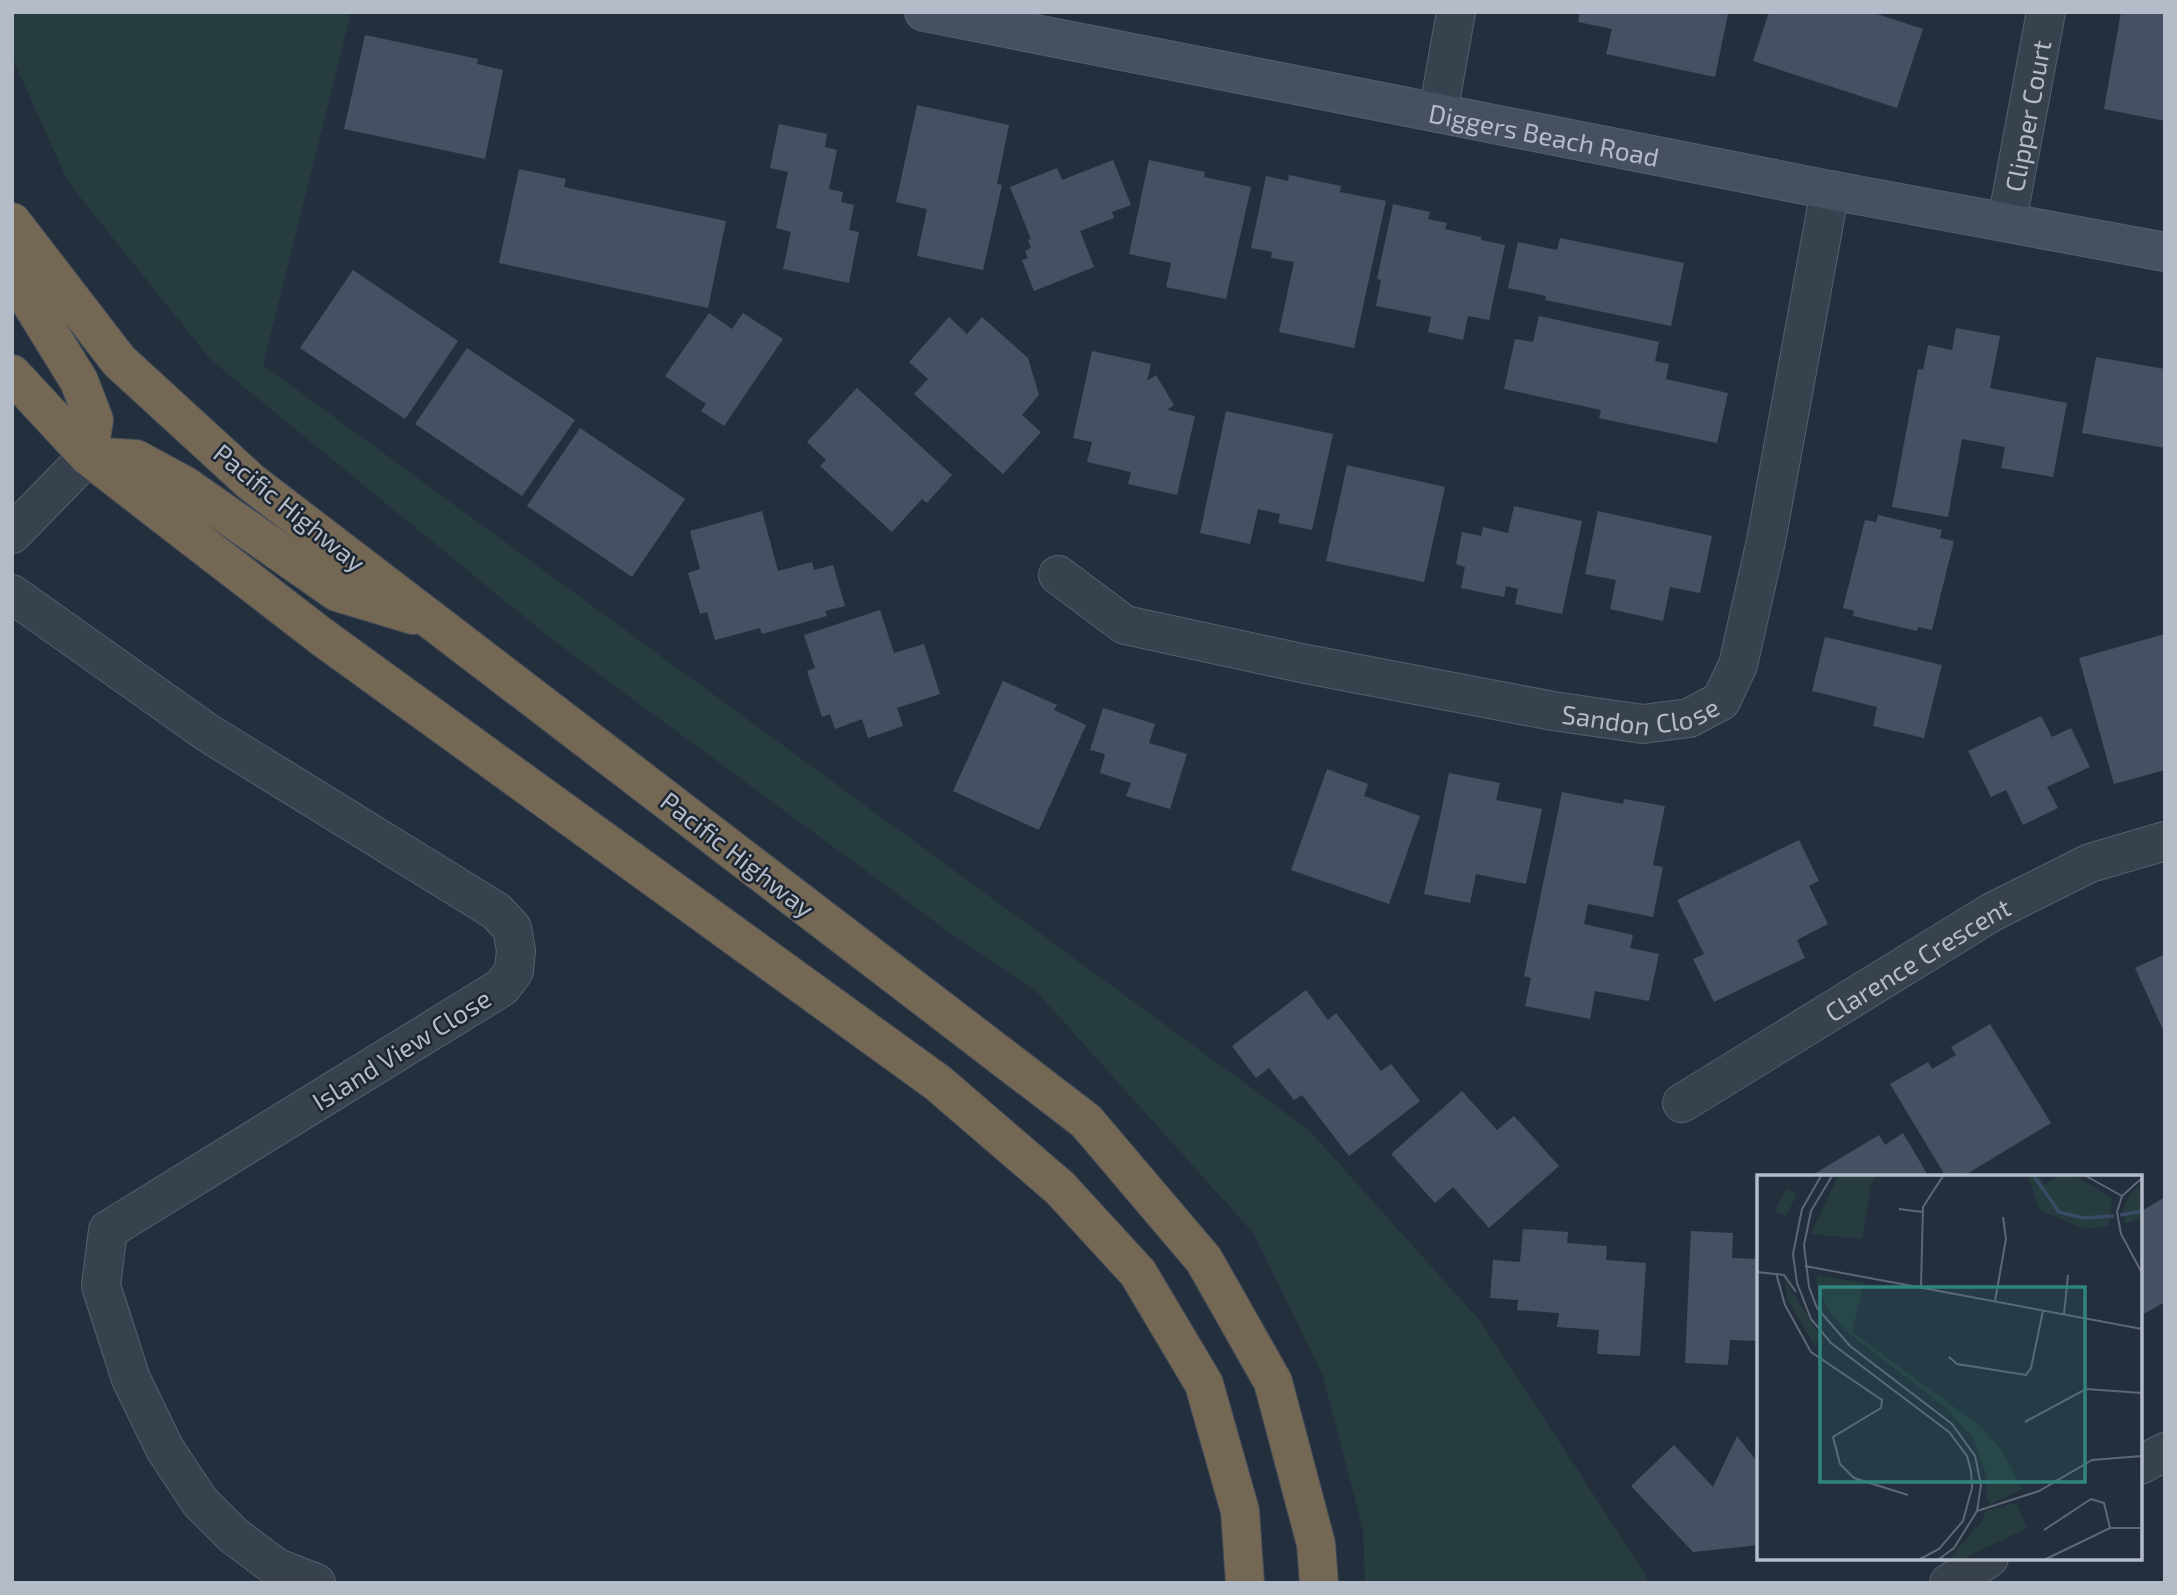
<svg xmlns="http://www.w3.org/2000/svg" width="2177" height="1595" font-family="'Exo 2',sans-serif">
<rect width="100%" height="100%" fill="#242f3e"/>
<polygon fill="#263c3f" points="12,12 351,12 263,365 1309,1130 1481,1322 1644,1572 1647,1583 1365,1583 1363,1530 1323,1376 1254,1234 1036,991 946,930 550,638 211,360 68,182 12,57"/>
<g fill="#455162">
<polygon points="1580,12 1728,14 1715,77 1606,54 1612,29 1578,22"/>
<polygon points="1769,12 1871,12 1923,29 1897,108 1753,61"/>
<polygon points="2121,12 2165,12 2165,121 2104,109"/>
<polygon points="365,35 478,59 477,64 503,70 485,159 344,129"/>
<polygon points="917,105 1009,125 997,184 1002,185 983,270 917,256 927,209 896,202"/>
<polygon points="779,124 827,134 825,147 837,150 829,189 843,192 841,202 854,205 849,230 859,232 849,283 783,269 791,232 776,228 788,172 770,168"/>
<polygon points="1113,160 1131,205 1112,212 1114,218 1080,231 1094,267 1034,291 1022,260 1028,258 1025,251 1031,248 1028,240 1031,239 1010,187 1057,168 1062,180"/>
<polygon points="1149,160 1205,172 1204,177 1251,187 1226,299 1166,287 1171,263 1129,254"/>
<polygon points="519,169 566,179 564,187 726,221 708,308 499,263"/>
<polygon points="1289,175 1341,186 1340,192 1386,201 1354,348 1279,332 1294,262 1271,258 1272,252 1251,248 1266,176 1288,181"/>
<polygon points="1393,204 1430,212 1428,219 1447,223 1445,229 1481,237 1481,240 1505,245 1489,320 1468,316 1463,340 1428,332 1431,317 1376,306 1381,280 1377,279"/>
<polygon points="1560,238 1684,263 1671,326 1545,300 1546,296 1508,288 1518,242 1557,250"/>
<polygon points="353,270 458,341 405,419 300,348"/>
<polygon points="709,313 732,329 743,313 783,339 724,426 701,411 706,404 665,376"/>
<polygon points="1539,316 1659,342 1655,361 1669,364 1666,379 1728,393 1717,443 1599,418 1601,410 1504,389 1515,339 1533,342"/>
<polygon points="949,317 967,334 982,317 1028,358 1039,395 1022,415 1041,432 1003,474 914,394 928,379 909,362"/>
<polygon points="1956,328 2000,336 1990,388 2067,403 2053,477 2001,468 2005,447 1962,439 1948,517 1892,507 1918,369 1923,370 1928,345 1952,350"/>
<polygon points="467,348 575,420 522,496 415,424"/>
<polygon points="1092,351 1151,364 1147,381 1156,375 1174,405 1167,410 1195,416 1177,495 1128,484 1131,472 1087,462 1092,442 1073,438"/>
<polygon points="2096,357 2165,369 2165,448 2082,433"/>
<polygon points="857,388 952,475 927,503 922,499 892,532 820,466 826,460 807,442"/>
<polygon points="1226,411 1333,434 1312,530 1278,523 1280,514 1258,509 1250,544 1200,533"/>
<polygon points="580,428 685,499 632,577 527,506"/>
<polygon points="1347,465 1445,487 1424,582 1326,561"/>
<polygon points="1514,506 1582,521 1562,614 1515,604 1518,589 1506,586 1504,597 1461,588 1465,567 1456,564 1462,532 1481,536 1483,527 1508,533"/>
<polygon points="762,511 778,571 812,562 814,570 833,565 845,606 825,611 827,616 762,634 760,628 715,640 707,612 700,614 688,573 700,569 690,531"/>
<polygon points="1598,511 1712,536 1700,593 1670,587 1663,621 1610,609 1616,580 1585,574"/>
<polygon points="1878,515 1942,530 1940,538 1954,541 1932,630 1918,627 1917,631 1853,616 1854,611 1843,608 1865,520 1876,522"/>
<polygon points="880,610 894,653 924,644 940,694 897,708 903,726 868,738 862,719 835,729 830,714 822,717 807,671 815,668 804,635"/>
<polygon points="2165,634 2165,770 2114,784 2079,658"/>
<polygon points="1825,637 1942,665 1924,738 1873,726 1877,707 1812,691"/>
<polygon points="1003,681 1057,705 1054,710 1086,725 1039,830 953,791"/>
<polygon points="1103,708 1155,724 1149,743 1187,754 1170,809 1126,796 1131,783 1100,773 1105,754 1090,750"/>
<polygon points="2041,716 2052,737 2071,728 2090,767 2047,787 2058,808 2023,825 2006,790 1991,797 1968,751"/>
<polygon points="1327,769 1368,784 1364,796 1420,816 1389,904 1291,870"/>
<polygon points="1449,773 1500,783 1496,800 1542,809 1526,884 1476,874 1470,903 1424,894"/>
<polygon points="1562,792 1623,804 1624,799 1665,806 1653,865 1663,867 1653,917 1588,904 1584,924 1633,935 1630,948 1659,954 1649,1001 1595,991 1590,1019 1525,1006 1531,978 1524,976"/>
<polygon points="1799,840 1819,881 1809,886 1828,924 1797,940 1805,958 1714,1002 1693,959 1704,954 1677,900"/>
<polygon points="2165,954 2165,1034 2135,968"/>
<polygon points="1306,990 1328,1020 1336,1013 1381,1071 1391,1064 1420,1101 1349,1156 1302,1095 1294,1100 1269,1068 1256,1078 1232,1046"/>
<polygon points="1990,1024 2051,1123 1962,1177 1946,1177 1890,1084 1928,1062 1932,1069 1956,1055 1951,1047"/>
<polygon points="1462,1091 1497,1130 1514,1116 1559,1166 1489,1228 1453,1187 1435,1203 1391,1154"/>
<polygon points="1903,1133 1929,1177 1809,1177 1879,1135 1885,1145"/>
<polygon points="2165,1197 2165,1302 2140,1316 2140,1212"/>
<polygon points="1523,1229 1568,1232 1567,1243 1607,1246 1606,1260 1646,1263 1640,1356 1597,1354 1599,1330 1557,1327 1559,1313 1517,1310 1518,1300 1490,1298 1493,1260 1520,1262"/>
<polygon points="1691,1231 1733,1233 1732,1258 1759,1259 1759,1341 1730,1340 1728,1365 1685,1363"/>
<polygon points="1737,1436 1759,1464 1759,1545 1693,1552 1631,1486 1674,1445 1713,1487"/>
</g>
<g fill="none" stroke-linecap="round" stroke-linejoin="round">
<defs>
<g id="street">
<polyline points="1438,113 1456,12"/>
<path id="s1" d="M2007,221L2046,12"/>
<polyline points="12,534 88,456"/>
<path id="s2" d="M1058,575L1125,625L1301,663L1553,711L1643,724L1689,718L1721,701L1738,665L1766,541L1830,190"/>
<polyline points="12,594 208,733 496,911 512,928 516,950 514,971 502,987 108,1230 101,1286 131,1379 165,1449 200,1502 233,1535 277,1568 316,1583"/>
<path id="s3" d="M1682,1103L1992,912L2090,863L2165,841"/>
<polyline points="2140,1465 2165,1452"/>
<polyline points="1949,1583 1989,1558"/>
</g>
<g id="secondary">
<path id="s4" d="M924,12L1830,190L2165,252"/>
</g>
<g id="highway">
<polyline points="12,222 119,361 251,482 1086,1121 1204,1260 1273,1382 1316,1544 1319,1583"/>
<polyline points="12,266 21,287 79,381 94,420 88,456"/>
<polyline points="12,374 88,456 169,519 322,637 938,1083 1060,1188 1138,1273 1204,1384 1240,1511 1245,1583"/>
<polyline points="88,456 136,459 184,485 337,592 413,615"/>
</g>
</defs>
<use href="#street" stroke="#565f6c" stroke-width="40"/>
<use href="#secondary" stroke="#565f6c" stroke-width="40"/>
<use href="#highway" stroke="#434c59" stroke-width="40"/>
<use href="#street" stroke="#38414e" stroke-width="38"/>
<use href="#secondary" stroke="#465061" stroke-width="38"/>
<use href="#highway" stroke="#746855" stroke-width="38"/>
</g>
<g text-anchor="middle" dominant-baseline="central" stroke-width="5" stroke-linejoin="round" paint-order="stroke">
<g font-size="26" fill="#b4bcc9" stroke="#1d2633">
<text stroke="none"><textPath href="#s1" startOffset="107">Clipper Court</textPath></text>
<text stroke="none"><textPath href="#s4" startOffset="632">Diggers Beach Road</textPath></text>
<text transform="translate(290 507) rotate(39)">Pacific Highway</text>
<text stroke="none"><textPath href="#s2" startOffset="609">Sandon Close</textPath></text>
<text transform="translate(738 854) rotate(38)">Pacific Highway</text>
<text stroke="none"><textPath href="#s3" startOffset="276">Clarence Crescent</textPath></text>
<text transform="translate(401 1049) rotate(-32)">Island View Close</text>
</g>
</g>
<g transform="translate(1757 1175)">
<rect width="385" height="385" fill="#242f3e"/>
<path d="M81,1H120L114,9L105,64L54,59ZM271,1H282L288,10L301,1H319L355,23L352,51L326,54L282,34ZM385,10V42L368,49L366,34L374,17ZM29,14L40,19L29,41L18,36ZM61,100L107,108L95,157L222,250L243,273L266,314L234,329L230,326L229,299L216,263L189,233L89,156L71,135L59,106ZM27,104L62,159L58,172L31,125ZM260,328L270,353L206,384H192L226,345L228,336Z" fill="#263c3f"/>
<path fill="none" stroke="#394c67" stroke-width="3.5" d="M277,1L302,37L326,43L357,41M363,40L385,36"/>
<path fill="none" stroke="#5e6776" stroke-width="2" d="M64,1L45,34L36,79L40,108L54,144L74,168L192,257L210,281L214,296L215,313L206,346L182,374L163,384M75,1L54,36L47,70L52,112L60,133L93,171L195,249L218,281L224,310L220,336L197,373L182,384M329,1L365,21M385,3L365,21L360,37L364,59L385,98M142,34L166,37M48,91L385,154M0,97L27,100L39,117M19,98L28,130L54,177L125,225L124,233L76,262L83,289L97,303L151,320M164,111L166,32L186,1M238,126L249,64L246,42M307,139L311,100M192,182L200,189L269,200L274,193L286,136M268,247L329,214L385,218M220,336L282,316L335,285L385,281M287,355L334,324L347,328L353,353M289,384L353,353H385"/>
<path fill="#308480" fill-opacity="0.15" stroke="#308480" stroke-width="3.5" d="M63,112H328V307H63Z"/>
<rect width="385" height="385" fill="none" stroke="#b4bcc9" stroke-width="3.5"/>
</g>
<rect width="2177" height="1595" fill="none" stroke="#b4bcc9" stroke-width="28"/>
</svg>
